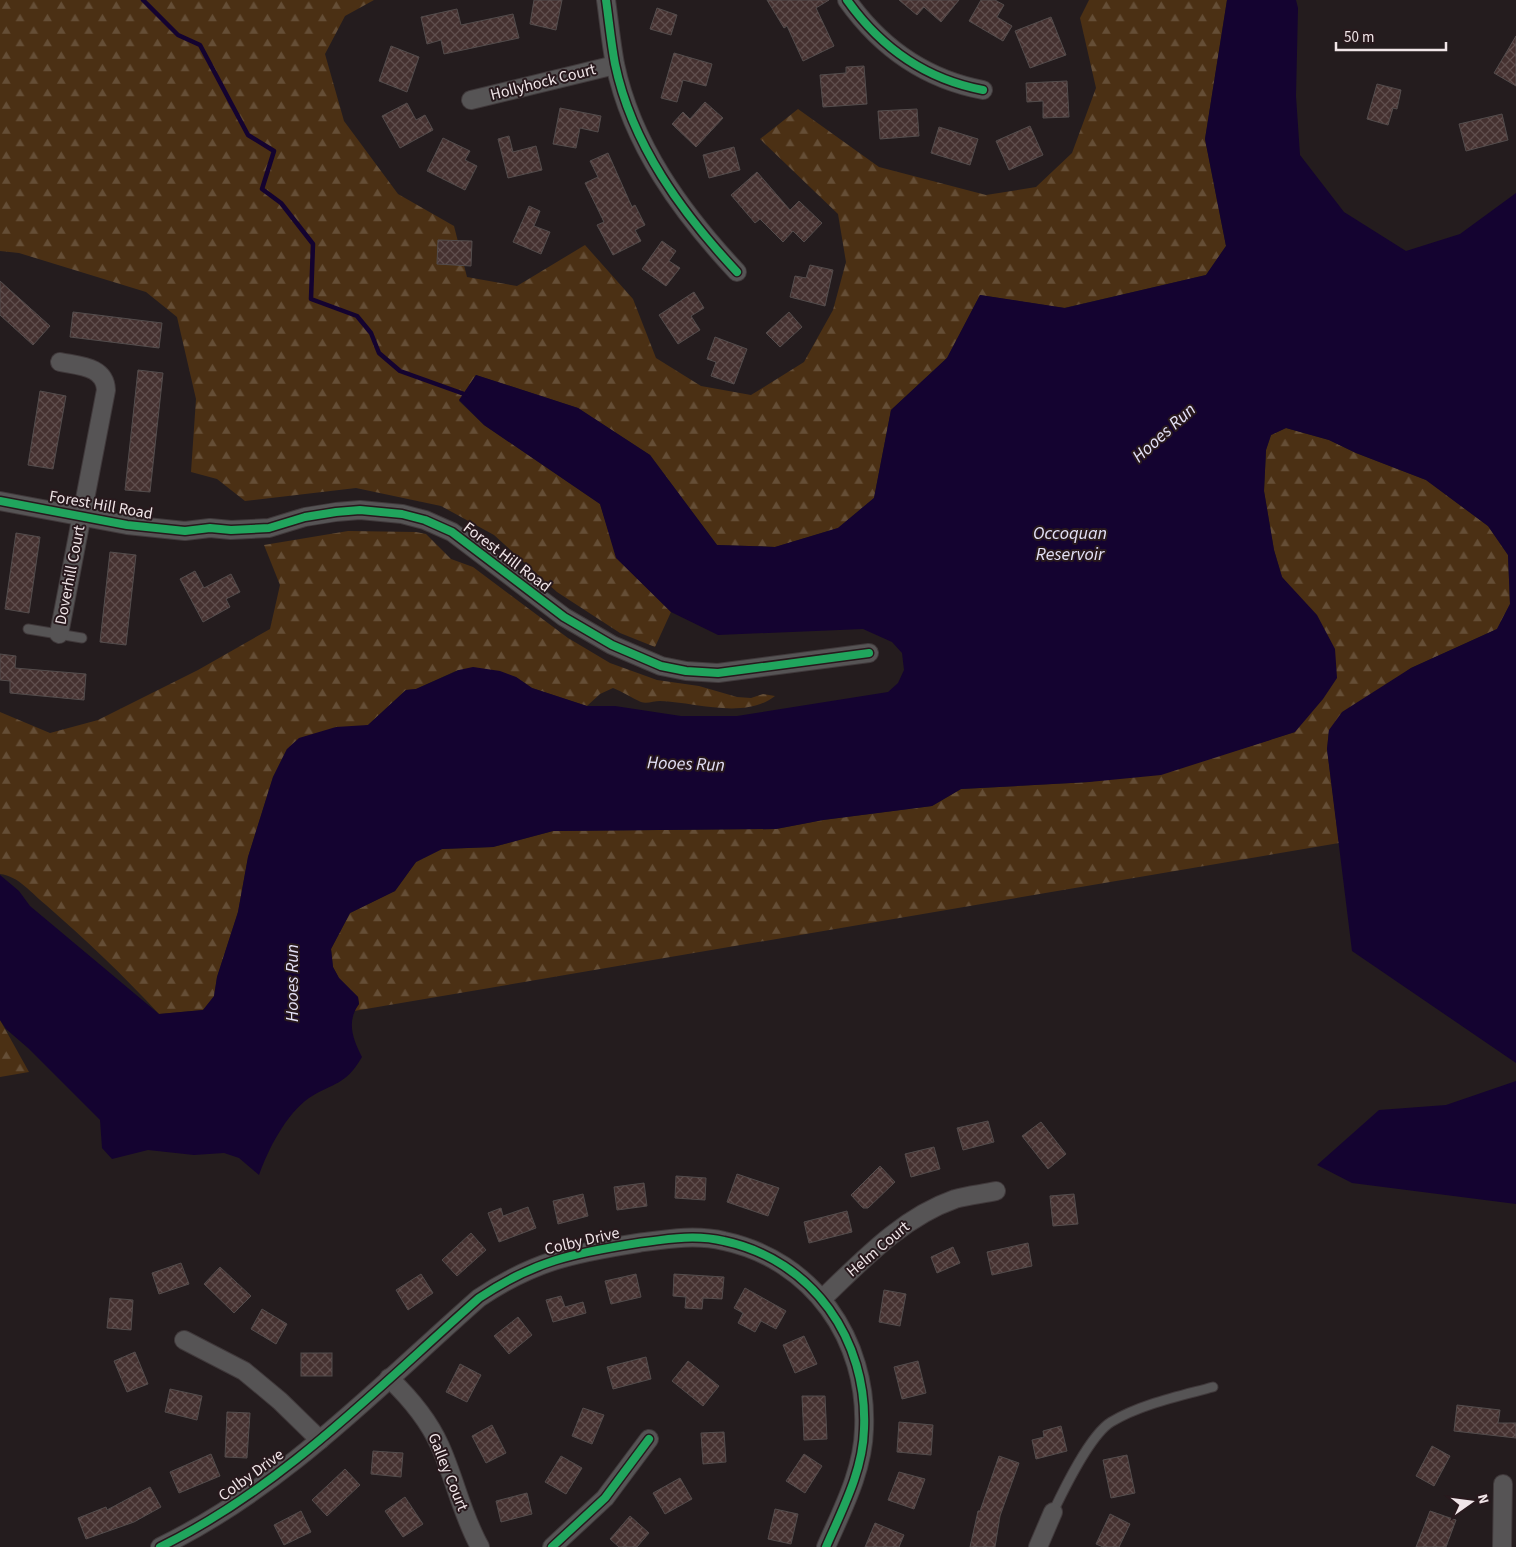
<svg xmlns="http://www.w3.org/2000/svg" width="1516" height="1547" font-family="'Source Sans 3',sans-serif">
<defs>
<pattern id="forest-firs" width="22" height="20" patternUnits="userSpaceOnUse" patternTransform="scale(1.25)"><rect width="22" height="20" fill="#4b3014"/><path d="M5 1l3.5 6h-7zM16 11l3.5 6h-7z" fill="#654e36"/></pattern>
<pattern id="building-cross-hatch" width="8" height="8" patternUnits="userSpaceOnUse" patternTransform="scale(1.25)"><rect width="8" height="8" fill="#453130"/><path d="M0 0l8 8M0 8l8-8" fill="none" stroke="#604f4e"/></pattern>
</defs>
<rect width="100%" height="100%" fill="#241c1e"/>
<g fill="url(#forest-firs)">
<polygon points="0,0 374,0 345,16 325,54 344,121 398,194 454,226 467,277 517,286 585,245 633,299 656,358 701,386 751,395 804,362 833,310 846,262 838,214 760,139 798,109 879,167 986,195 1036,187 1072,153 1096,88 1080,18 1089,0 1227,0 1205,139 1226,246 1206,275 1064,308 980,295 947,358 891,410 874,498 838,528 775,547 717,545 650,455 578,408 476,375 459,401 484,425 600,504 617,558 671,612 655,647 620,633 557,592 494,535 441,506 356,488 245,501 217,479 191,472 196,399 177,317 146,292 19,253 0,251"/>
<polygon points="1286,428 1329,440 1356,453 1426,480 1488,526 1508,555 1510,604 1497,629 1411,668 1329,730 1327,749 1339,843 354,1011 359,1004 358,997 339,978 333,967 331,949 350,913 395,891 416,862 442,849 493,847 553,831 776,829 823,820 932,806 961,789 1089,782 1234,751 1295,732 1297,596 1282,577 1274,550 1264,491 1266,450 1271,435"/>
<path d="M348,531L416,532L426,534L451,559L473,567L568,638L610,663L657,680L699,686L737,697L751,698L763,694L775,696C744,720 695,702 660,701C654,701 647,704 641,702C632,698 623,692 613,688L600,694L587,706L532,688L516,677L458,670L416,689L406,690L368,725L287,749L273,777L248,857L238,912L217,977L214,997L203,1010L159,1014C123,975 86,940 46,905C32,894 19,876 0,874V712L50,733L98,720L198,670L270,629L280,585L264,545Z"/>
<polygon points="0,1020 29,1072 0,1077"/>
</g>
<g fill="#140330">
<path d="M1227,0H1296L1298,8L1296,96L1300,155L1344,212L1406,251L1460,234L1516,193V1063L1352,951L1327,749L1329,730L1342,712L1411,668L1497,629L1510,604L1508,555L1488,526L1426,480L1356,453L1329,440L1286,428L1271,435L1266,450L1264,491L1274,550L1282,577L1317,615L1335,649L1337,678L1323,699L1295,732L1161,775L1089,782L961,789L932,806L823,820L776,829L553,831L493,847L442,849L416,862L395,891L350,913L331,949L333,967L339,978L358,997L359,1004C346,1022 353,1039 362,1057C345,1086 334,1082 309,1098C286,1114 268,1150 259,1175L239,1158L224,1153L194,1155L148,1150L112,1159L102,1148L100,1120L28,1048L6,1029L0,1020V875L19,891L30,906L159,1014L203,1010L214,996L217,977L238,912L248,857L273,777L287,749L299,738L336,727L368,725L406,690L416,689L459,670L473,667L500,671L516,677L532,688L587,706H615L681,716H737L888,692L898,683L904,670L902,653L892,642L863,629L718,635L671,612L616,558L600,504L484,425L459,400L476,375L578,408L650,455L717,545L775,547L838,528L874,498L891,410L947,358L980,295L1065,308L1206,275L1226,246L1205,139Z"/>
<polygon points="1516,1081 1516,1204 1352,1183 1317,1165 1379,1110 1446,1105"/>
</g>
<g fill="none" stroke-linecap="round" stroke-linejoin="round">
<polyline stroke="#140330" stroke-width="4.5" points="143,0 178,35 200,45 248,135 274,151 262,189 281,203 313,244 311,299 357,316 371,333 379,353 400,371 467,395"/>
</g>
<g fill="url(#building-cross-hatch)" stroke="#534c4c">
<polygon points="534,0 562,0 556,30 530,24"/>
<polygon points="767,0 829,0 816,8 834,46 803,61 787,26 784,28"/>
<polygon points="899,0 959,0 941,22 924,7 917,15"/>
<polygon points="981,0 995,0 1004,5 997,17 1012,26 1003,41 969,21"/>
<polygon points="657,8 677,15 671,35 650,29"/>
<polygon points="457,9 461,25 513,14 519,38 444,54 441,40 427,44 421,17"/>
<polygon points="1051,17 1066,55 1030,68 1015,31"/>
<polygon points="1516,36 1516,86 1494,73"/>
<polygon points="391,46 419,57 407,92 379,81"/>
<polygon points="674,53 712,64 706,86 683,80 677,102 661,98"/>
<polygon points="864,66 867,104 823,107 820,75 846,73 846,67"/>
<polygon points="1067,81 1069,117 1043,118 1043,101 1027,102 1026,83"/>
<polygon points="1377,84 1401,90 1397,109 1393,108 1388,125 1367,119"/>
<polygon points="705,102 723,118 696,147 672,124 683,112 690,119"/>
<polygon points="407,103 416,120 425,115 433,130 400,148 382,116"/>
<polygon points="560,108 601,116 598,132 580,128 576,148 553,144"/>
<polygon points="917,109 919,136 880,139 878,111"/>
<polygon points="1502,114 1508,140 1466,151 1459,124"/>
<polygon points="1030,126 1043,155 1009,170 996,141"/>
<polygon points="939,127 978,139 970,165 931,153"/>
<polygon points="509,136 513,152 536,146 542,170 508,178 498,139"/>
<polygon points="443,138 470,151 465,160 477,166 465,190 427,171"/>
<polygon points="734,147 740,170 709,178 703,155"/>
<polygon points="608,153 632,207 635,205 645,225 635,230 641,241 613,255 597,225 604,222 585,183 598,177 590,161"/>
<polygon points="757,172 790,210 799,201 822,223 804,242 793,231 783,242 760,219 755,223 731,195"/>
<polygon points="529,206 540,211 534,226 550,232 541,254 513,242"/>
<polygon points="438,240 472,241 471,266 437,264"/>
<polygon points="662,241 676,251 669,261 680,268 666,286 642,269"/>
<polygon points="810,265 833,270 825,306 790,297 795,276 806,278"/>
<polygon points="0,281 50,326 33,345 0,315"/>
<polygon points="694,292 704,308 691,316 700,330 678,344 659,315"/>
<polygon points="73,312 162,323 159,348 70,337"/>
<polygon points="789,312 802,327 780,347 766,333"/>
<polygon points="715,337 747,349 734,384 711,376 716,362 707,359"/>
<polygon points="138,370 163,373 150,492 125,490"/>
<polygon points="40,391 66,396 53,469 28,465"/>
<polygon points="16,533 40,537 29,613 5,609"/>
<polygon points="110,552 136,555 126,645 100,642"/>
<polygon points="195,571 204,588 231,574 240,592 226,599 230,607 203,622 180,579"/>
<polygon points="0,654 16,656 15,668 86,674 84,700 10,693 10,681 0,680"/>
<polygon points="988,1121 994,1142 963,1150 957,1128"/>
<polygon points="1041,1122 1066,1154 1048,1169 1022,1136"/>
<polygon points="934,1147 940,1169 911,1177 905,1154"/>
<polygon points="880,1166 895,1182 868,1208 863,1208 851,1195"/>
<polygon points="737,1174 779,1188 768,1216 727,1202"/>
<polygon points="676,1176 706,1178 705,1200 675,1198"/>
<polygon points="644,1183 647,1206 617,1210 614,1187"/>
<polygon points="583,1194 588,1216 558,1224 553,1201"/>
<polygon points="1074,1194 1078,1224 1053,1226 1050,1196"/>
<polygon points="528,1207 536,1228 499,1242 488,1213 501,1208 503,1216"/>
<polygon points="847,1211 852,1232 809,1243 804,1222"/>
<polygon points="471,1233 486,1250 457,1276 442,1260"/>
<polygon points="1028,1243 1032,1266 992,1275 987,1252"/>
<polygon points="953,1247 960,1263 937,1273 931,1257"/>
<polygon points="181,1263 189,1284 159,1294 152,1273"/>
<polygon points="220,1267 251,1296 234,1313 204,1284"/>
<polygon points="421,1274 433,1293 408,1310 396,1290"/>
<polygon points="636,1274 641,1297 611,1304 605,1281"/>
<polygon points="674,1274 724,1277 722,1299 703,1298 702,1309 685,1308 686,1297 673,1296"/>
<polygon points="745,1288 786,1311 776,1329 761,1321 755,1332 738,1323 743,1313 734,1308"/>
<polygon points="884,1290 906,1294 900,1326 879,1322"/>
<polygon points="561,1296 565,1307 583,1302 586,1313 553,1322 546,1300"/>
<polygon points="110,1298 133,1300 131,1330 107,1328"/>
<polygon points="262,1309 287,1324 276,1344 251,1329"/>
<polygon points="518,1317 532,1335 509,1354 494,1336"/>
<polygon points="804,1336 817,1364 795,1373 783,1345"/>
<polygon points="135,1352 148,1384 127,1392 114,1361"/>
<rect x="301" y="1353" width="31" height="23"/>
<polygon points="646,1357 651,1379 613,1389 607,1367"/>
<polygon points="688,1361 719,1386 703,1406 672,1381"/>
<polygon points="918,1361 926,1393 902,1399 894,1367"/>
<polygon points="460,1364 481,1375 467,1402 446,1392"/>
<polygon points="170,1389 202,1396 197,1420 165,1412"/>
<polygon points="802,1396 825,1396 827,1439 804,1440"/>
<polygon points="1457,1405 1500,1410 1498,1423 1516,1423 1516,1438 1454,1431"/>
<polygon points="583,1408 604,1415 592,1444 572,1436"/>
<polygon points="227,1412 250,1413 247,1458 225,1457"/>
<polygon points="899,1422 933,1425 931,1455 897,1452"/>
<polygon points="492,1425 506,1453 486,1463 472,1436"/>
<polygon points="1061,1426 1067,1451 1036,1459 1032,1440 1044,1437 1043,1431"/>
<polygon points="724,1432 726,1462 703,1464 701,1433"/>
<polygon points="1432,1446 1450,1456 1434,1486 1416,1476"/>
<polygon points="373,1451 403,1453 401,1477 371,1474"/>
<polygon points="211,1454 220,1476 179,1493 170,1472"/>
<polygon points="804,1454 822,1466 805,1493 786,1481"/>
<polygon points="1127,1455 1135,1493 1111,1498 1103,1460"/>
<polygon points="561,1456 582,1468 566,1494 545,1482"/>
<polygon points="999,1456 1019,1463 1000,1516 995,1547 970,1547 978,1511 980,1511"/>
<polygon points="345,1469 360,1485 327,1516 312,1500"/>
<polygon points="899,1472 925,1479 914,1509 888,1500"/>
<polygon points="680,1478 692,1499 665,1514 653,1493"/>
<polygon points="150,1487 161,1507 134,1522 86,1539 78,1518 106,1507 107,1510"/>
<polygon points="527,1493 532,1514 501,1522 496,1501"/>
<polygon points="405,1497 423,1524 403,1537 385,1511"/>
<polygon points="775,1509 798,1514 791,1544 768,1539"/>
<polygon points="301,1511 311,1532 284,1545 274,1525"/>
<polygon points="1430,1511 1456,1520 1446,1547 1416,1547"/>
<polygon points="1110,1514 1130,1524 1119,1547 1103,1547 1096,1544"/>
<polygon points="630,1516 649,1533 637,1547 619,1547 610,1539"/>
<polygon points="875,1523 904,1535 899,1547 865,1547"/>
</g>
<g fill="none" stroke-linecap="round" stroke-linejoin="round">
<defs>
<g id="lane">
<polyline points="28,629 82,638"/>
<path d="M1053,1512C1064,1489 1090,1435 1111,1422C1141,1404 1180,1396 1213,1387"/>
</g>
<g id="street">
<path d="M606,0C609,21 611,43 615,64C632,145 682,213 737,272"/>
<path d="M847,0C881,48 925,79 983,90"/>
<polyline points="471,100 615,65"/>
<polyline points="0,501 127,525 185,531 210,528 231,530 269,528 305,517 336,512 360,510 402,514 425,520 452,532 564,617 612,645 661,666 686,671 718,673 869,653"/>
<path d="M59,634L106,390C105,366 79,366 60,362"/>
<path d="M822,1299C862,1261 901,1218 955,1199C968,1195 983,1194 996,1191"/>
<polyline points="184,1340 244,1371 280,1401 320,1440"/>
<path d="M389,1378C410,1398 428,1419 440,1446C455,1479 462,1515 480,1547"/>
<path d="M160,1547C282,1488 378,1387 479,1298C534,1261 574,1253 638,1243C667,1239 695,1234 724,1241C813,1260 868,1340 864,1429C863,1471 842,1510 826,1547"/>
<polyline points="552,1547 605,1498 649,1439"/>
<polyline points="1038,1547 1053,1512"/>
<polyline points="1502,1547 1503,1484"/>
</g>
</defs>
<use href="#lane" stroke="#40393b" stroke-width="11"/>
<use href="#street" stroke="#40393b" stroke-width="20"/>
<use href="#lane" stroke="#565455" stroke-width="9"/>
<use href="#street" stroke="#565455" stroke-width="18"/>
<defs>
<g id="cycleway">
<path d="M606,0C609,21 611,43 615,64C632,145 682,213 737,272"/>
<path d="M847,0C881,48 925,79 983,90"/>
<polyline points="0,501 127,525 185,531 210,528 231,530 269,528 305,517 336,512 360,510 402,514 425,520 452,532 564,617 612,645 661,666 686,671 718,673 869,653"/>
<path d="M160,1547C282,1488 378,1387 479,1298C534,1261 574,1253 638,1243C667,1239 695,1234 724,1241C813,1260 868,1340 864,1429C863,1471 842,1510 826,1547"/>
<polyline points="552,1547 605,1498 649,1439"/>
</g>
</defs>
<use href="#cycleway" stroke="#28191d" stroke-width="11"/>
<use href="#cycleway" stroke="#20a55d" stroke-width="8"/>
</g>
<g text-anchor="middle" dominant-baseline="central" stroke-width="4" stroke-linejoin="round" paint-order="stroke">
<g font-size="16" fill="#f0e5e8" stroke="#28191d">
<text transform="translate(543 82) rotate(-14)">Hollyhock Court</text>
<text transform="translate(101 505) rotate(10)">Forest Hill Road</text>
<text transform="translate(507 557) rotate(37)">Forest Hill Road</text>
<text transform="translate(70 575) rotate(-79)">Doverhill Court</text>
<text transform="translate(582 1241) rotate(-13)">Colby Drive</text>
<text transform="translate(878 1249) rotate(-40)">Helm Court</text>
<text transform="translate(448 1472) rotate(68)">Galley Court</text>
<text transform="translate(251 1475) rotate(-36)">Colby Drive</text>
</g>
<g font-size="18" font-style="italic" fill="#e4e1f7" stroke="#28191d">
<text transform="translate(1164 433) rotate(-42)">Hooes Run</text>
<text x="1070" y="533">Occoquan<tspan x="1070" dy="21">Reservoir</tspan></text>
<text transform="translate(686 764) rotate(2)">Hooes Run</text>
<text transform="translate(292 983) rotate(-90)">Hooes Run</text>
</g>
</g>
<g transform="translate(1471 1502) rotate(76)" stroke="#28191d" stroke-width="4" paint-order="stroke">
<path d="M0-4L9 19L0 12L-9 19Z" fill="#f0e5e8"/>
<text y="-8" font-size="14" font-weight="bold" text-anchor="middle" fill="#f0e5e8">N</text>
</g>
<path d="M1336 42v8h110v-8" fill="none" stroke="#f0e5e8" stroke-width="2.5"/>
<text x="1344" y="42" font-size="15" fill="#f0e5e8" stroke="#28191d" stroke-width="4" paint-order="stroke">50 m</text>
</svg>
